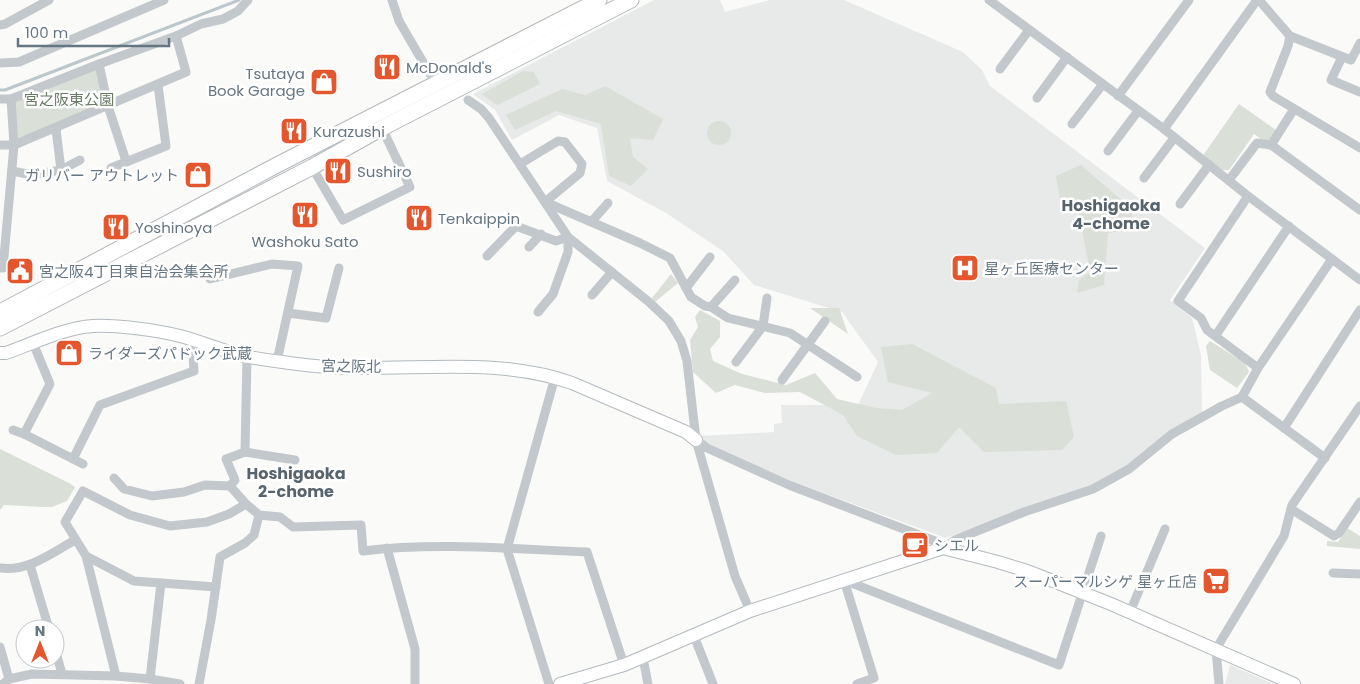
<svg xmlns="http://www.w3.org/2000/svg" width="1360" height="684" font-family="Poppins,'Noto Sans JP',sans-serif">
<rect width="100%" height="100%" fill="#fafaf8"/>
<g fill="#e8e9e9">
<polygon points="654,0 720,0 725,12 770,0 844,0 963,52 982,70 990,86 1205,248 1170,300 1192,318 1201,355 1202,412 1168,432 1128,465 1097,483 946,538 791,481 705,444 700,436 774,432 774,424 782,423 781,405 858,405 878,362 842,312 754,285 723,251 666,213 607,181 597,128 559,115 512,140 495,110 473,94"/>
<polygon points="1230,665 1274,684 1225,684"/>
</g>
<g fill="#dadfd7">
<polygon points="97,67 104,104 63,122 18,139 15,102"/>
<polygon points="523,71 534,72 540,84 497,105 482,94"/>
<polygon points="605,86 663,119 653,140 630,138 633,157 648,169 631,186 609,176 601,124 556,111 515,130 506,115 562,89 585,95"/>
<polygon points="1239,104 1276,130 1269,140 1264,141 1254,134 1229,170 1222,170 1202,157"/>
<circle cx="719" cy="133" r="12"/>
<polygon points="1081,165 1133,210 1129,230 1108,233 1104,285 1077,293 1079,280 1090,272 1077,203 1060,199 1056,176"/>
<polygon points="671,274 678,283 655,302 652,298"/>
<polygon points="810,308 839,308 848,334"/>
<polygon points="700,310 720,321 720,337 710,349 713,361 742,374 786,385 815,373 837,399 876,408 902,410 932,393 888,382 881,347 912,344 996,388 999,404 1066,401 1074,437 1062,450 984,452 959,427 937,453 896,455 857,436 843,415 800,392 765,393 735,385 716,393 693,372 690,340 698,327 695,317"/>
<polygon points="1210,341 1245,363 1249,372 1237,388 1210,370 1206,346"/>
<polygon points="0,449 69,483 75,487 67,501 52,507 45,507 4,505 0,510"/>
<polygon points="1347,528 1360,536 1360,549 1327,546 1327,541 1338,542"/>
</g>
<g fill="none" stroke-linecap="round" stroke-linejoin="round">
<polyline stroke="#bbc7cb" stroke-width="3" points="0,90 5,90 239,0"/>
<defs>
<g id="secondary">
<path d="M0,353H6C34,343 64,328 93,326C118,325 156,330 180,336C203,342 225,352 249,357C265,360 281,362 297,364C389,377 484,352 572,383L686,432L696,440"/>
<polyline points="560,684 624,665 750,611 943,548 998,562 1030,572 1111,604 1294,684"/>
</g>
<g id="highway">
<polyline points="0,312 277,165 599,0"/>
<polyline points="0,328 312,167 382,128 631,0"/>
</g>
</defs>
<use href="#secondary" stroke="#b3babf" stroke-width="14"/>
<use href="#highway" stroke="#b4b9bd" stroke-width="17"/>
<g stroke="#c3c8cc" stroke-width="9">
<polyline points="392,0 399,21 430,74"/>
<polyline points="989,0 1164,129 1248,196 1360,280"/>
<polyline points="1259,0 1290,36 1288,46 1270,92 1273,96 1360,148"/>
<polyline points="0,25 5,24 49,0"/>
<polyline points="1290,36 1351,60 1360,43"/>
<polyline points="1342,57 1331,80 1360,92"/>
<polyline points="0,63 19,62 164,0"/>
<polyline points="99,64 108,106 126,161"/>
<polyline points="1000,69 1029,30"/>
<polyline points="1118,96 1189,0"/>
<polyline points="1037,98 1067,57"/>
<polyline points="0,99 11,99 99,64 176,36 201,24 223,19 238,11 248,0"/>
<polyline points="468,100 481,109 489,118 568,237 649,302 669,321 681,341 687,361 696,440 735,576 750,611"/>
<polyline points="1072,124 1103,84"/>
<polyline points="1164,129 1257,0"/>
<polyline points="0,145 14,145 186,72 176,36"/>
<polyline points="1271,145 1294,109"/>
<polyline points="1108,151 1138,111"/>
<polyline points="520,164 558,141 565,142 582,164 580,173 545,202 640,243 670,258 691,297 705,306 711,307 728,318 790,333 857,377"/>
<polyline points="312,167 343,220 410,187 382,128"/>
<polyline points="111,168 166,146 158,85"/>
<polyline points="61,170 80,160"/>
<polyline points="12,171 32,175 61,170 56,129"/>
<polyline points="1144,178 1174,138"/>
<polyline points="1229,180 1257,143 1271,145 1360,210"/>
<polyline points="1248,196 1178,301 1201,318 1207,330 1258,368"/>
<polyline points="1180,204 1209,165"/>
<polyline points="592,221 608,203"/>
<polyline points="529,247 541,234"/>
<polyline points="487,256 516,226 556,241 568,237 568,252 553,294 538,312"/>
<polyline points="0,268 3,268 14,145 11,99"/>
<polyline points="210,279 272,264 298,266 277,361"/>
<polyline points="686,288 710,257"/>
<polyline points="592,295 612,272"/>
<polyline points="711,307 735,280"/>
<polyline points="288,313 326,318 339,268"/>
<polyline points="1216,335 1289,226"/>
<polyline points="736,362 763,326 767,298"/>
<polyline points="782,380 825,321"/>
<polyline points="1284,428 1360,310"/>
<polyline points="13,430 24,434 83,464"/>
<polyline points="24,434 50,384 33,343"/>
<polyline points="696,440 707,448 789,485 935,541 943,548 955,540 1024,512 1093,489 1129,469 1172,434 1222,406 1242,397"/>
<polyline points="245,452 295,460"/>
<polyline points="1325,458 1242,397 1258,368 1332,259"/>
<polyline points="73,459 100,405 194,371 192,340"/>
<path d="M114,478L124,489L152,496L184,492L205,485L230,486L246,504L259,515L280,517L293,527L361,525L363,551C437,542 512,549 587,552L624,665"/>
<polyline points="230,486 235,480 226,459 245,452 247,357"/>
<polyline points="1291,509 1334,536 1339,533 1360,502"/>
<polyline points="387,548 415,649 415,684"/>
<polyline points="86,556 134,581 216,587"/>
<polyline points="30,565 49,629"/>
<path d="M0,568C28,572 52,553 75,540"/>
<polyline points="1333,573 1360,574"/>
<polyline points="844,580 1059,665 1101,536"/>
<polyline points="844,580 874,678 857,684"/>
<polyline points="1130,612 1165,529"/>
<polyline points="694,636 713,684"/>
<polyline points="0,647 9,679"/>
<polyline points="55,649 62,674"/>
<polyline points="643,658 648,684"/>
<polyline points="116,676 86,556 65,522 83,491 130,515 170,526 207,522 229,514 246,504"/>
<polyline points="150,679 161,583"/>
<polyline points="3,684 9,679 32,674 116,676 150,679 180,684"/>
<polyline points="199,684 211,620 220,557 245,543 254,535 259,515"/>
<polyline points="549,684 507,549 555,377"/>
<polyline points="1219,684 1216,649 1284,536 1292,505 1360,406"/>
</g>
<use href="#secondary" stroke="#fff" stroke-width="12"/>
<use href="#highway" stroke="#fff" stroke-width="15"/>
</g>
<defs>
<symbol id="restaurant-square" viewBox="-11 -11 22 22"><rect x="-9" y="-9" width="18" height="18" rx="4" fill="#e4572e" stroke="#fff"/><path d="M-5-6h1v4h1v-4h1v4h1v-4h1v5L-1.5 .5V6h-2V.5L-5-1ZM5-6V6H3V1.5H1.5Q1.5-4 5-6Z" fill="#fff"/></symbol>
<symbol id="shop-square" viewBox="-11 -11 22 22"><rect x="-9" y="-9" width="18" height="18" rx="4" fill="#e4572e" stroke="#fff"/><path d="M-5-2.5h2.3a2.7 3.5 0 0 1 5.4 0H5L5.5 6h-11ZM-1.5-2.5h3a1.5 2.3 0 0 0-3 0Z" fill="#fff"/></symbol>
<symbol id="hospital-square" viewBox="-11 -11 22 22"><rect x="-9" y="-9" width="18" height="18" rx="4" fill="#e4572e" stroke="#fff"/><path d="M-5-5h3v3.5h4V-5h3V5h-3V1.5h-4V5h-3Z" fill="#fff"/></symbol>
<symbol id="civic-square" viewBox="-11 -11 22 22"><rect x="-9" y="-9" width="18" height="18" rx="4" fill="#e4572e" stroke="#fff"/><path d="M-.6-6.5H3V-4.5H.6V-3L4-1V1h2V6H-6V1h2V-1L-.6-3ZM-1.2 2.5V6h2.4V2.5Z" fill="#fff"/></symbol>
<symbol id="cafe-square" viewBox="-11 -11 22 22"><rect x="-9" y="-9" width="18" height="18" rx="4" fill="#e4572e" stroke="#fff"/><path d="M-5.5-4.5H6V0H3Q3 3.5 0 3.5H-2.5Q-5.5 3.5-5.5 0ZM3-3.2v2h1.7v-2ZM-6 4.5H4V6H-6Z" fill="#fff"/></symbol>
<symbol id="supermarket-square" viewBox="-11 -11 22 22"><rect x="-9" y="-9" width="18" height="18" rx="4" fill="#e4572e" stroke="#fff"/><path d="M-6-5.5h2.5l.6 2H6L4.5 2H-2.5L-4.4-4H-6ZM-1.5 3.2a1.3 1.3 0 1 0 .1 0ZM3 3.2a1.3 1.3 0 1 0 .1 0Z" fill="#fff"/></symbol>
</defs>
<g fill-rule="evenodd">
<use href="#restaurant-square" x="371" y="51" width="32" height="32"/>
<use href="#shop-square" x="308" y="66" width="32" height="32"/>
<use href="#restaurant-square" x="278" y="115" width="32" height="32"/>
<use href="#restaurant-square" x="322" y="155" width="32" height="32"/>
<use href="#shop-square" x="182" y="159" width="32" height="32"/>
<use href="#restaurant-square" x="289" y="199" width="32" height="32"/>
<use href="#restaurant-square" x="403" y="202" width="32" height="32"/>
<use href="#restaurant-square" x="100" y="211" width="32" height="32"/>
<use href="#hospital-square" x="949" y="252" width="32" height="32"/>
<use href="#civic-square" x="4" y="255" width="32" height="32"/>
<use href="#shop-square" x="53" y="337" width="32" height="32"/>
<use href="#cafe-square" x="899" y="529" width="32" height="32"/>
<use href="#supermarket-square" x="1200" y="565" width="32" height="32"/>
</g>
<g text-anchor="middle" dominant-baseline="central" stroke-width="5" stroke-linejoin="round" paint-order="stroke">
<g font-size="15" fill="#657683" stroke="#fff" text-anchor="start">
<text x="406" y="67">McDonald's</text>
<text x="305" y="73" text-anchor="end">Tsutaya<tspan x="305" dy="17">Book Garage</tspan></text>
<text x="313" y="131">Kurazushi</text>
<text x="357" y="171">Sushiro</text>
<text x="179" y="175" text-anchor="end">ガリバー アウトレット</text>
<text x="438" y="218">Tenkaippin</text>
<text x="135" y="227">Yoshinoya</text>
<text x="305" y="241" text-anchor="middle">Washoku Sato</text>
<text x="984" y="268">星ヶ丘医療センター</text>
<text x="39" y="271">宮之阪4丁目東自治会集会所</text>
<text x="88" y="353">ライダーズパドック武蔵</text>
<text x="934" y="545">シエル</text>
<text x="1197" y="581" text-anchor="end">スーパーマルシゲ 星ヶ丘店</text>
</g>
<g font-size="15" fill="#687a64" stroke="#fff">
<text x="69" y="99">宮之阪東公園</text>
</g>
<g font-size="15" fill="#657683" stroke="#fff">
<text transform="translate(351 366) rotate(1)">宮之阪北</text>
</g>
<g font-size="16" font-weight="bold" fill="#57646e" stroke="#fff">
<text x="1111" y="205">Hoshigaoka<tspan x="1111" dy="18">4-chome</tspan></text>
<text x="296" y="473">Hoshigaoka<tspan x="296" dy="18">2-chome</tspan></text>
</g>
</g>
<g transform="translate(40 644)"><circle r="24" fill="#ffffff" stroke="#c1c8cd"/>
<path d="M0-4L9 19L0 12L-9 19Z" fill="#e4572e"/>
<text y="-8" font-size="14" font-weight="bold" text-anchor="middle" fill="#657683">N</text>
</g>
<path d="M18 38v8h151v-8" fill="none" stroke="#657683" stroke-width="2.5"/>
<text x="25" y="38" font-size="15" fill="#657683" stroke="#ffffff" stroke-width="4" paint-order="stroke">100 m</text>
</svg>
